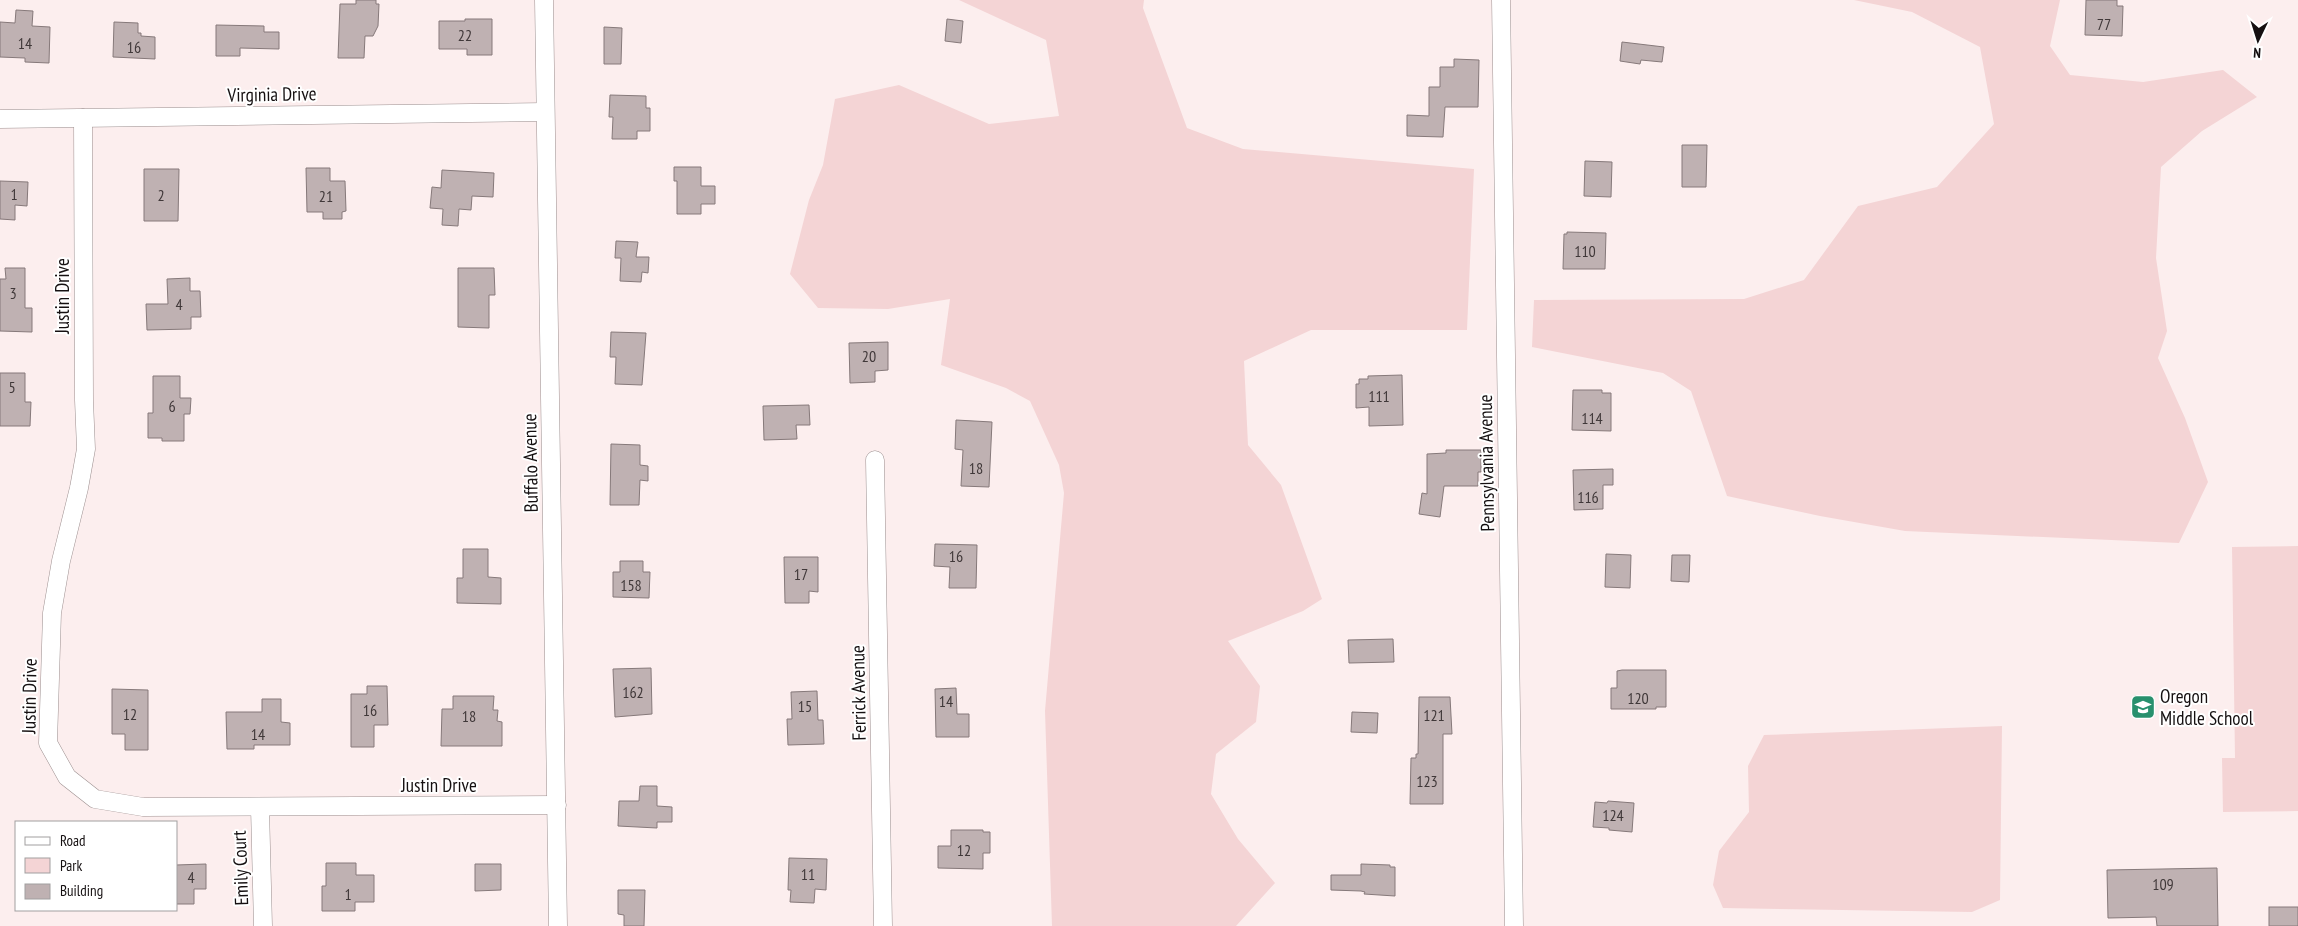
<svg xmlns="http://www.w3.org/2000/svg" width="2298" height="926" font-family="'PT Sans Narrow',sans-serif">
<rect width="100%" height="100%" fill="#fceeee"/>
<g fill="#f4d4d5">
<polygon points="959,0 1144,0 1143,8 1187,128 1243,149 1474,169 1467,330 1311,330 1244,361 1248,445 1281,485 1322,599 1303,611 1228,641 1260,686 1256,722 1216,754 1211,794 1238,839 1275,883 1236,926 1052,926 1045,711 1064,493 1059,465 1030,401 1006,388 941,365 950,299 888,309 818,308 790,274 809,200 823,165 835,99 899,85 989,124 1059,116 1046,40"/>
<polygon points="1854,0 2060,0 2050,46 2070,75 2143,82 2223,70 2257,97 2202,131 2161,167 2156,258 2167,331 2158,358 2185,418 2208,482 2179,543 1905,531 1820,516 1727,496 1691,391 1663,373 1532,347 1534,300 1744,299 1804,280 1858,206 1937,187 1994,124 1980,47 1912,12"/>
<polygon points="2298,546 2298,811 2223,812 2222,758 2235,758 2232,547"/>
<polygon points="2002,726 2000,900 1972,912 1723,908 1713,885 1719,851 1749,812 1748,766 1764,735"/>
</g>
<g fill="#bfb1b2" stroke="#86797a">
<polygon points="356,0 376,0 376,4 379,4 378,26 373,36 365,36 364,58 338,58 340,4 356,4"/>
<polygon points="2086,0 2117,0 2117,6 2123,6 2122,36 2085,35"/>
<polygon points="16,10 33,11 32,26 50,27 49,63 25,62 25,58 0,57 0,22 15,23"/>
<polygon points="465,19 492,19 492,55 467,55 467,49 439,49 439,21 465,21"/>
<polygon points="947,19 963,21 961,43 945,41"/>
<polygon points="114,22 138,23 138,33 141,33 141,36 155,37 155,59 113,57"/>
<polygon points="216,25 264,26 264,32 279,32 279,49 240,48 240,56 216,56"/>
<polygon points="604,27 622,28 621,64 604,64"/>
<polygon points="1622,42 1664,47 1662,62 1641,60 1640,64 1620,61"/>
<polygon points="1454,59 1479,60 1478,107 1445,107 1443,137 1407,136 1407,115 1429,116 1429,87 1440,87 1440,67 1454,67"/>
<polygon points="610,95 646,96 646,108 650,108 650,131 637,131 637,139 612,139 613,117 609,117"/>
<polygon points="1682,145 1707,145 1706,187 1682,187"/>
<polygon points="1585,161 1612,162 1611,197 1584,196"/>
<polygon points="674,167 701,167 701,186 715,186 715,204 701,204 701,214 677,214 677,181 674,181"/>
<polygon points="306,168 330,168 330,181 345,181 346,211 342,212 342,219 323,219 323,212 307,212"/>
<polygon points="144,169 179,169 178,221 144,221"/>
<polygon points="442,170 494,173 493,197 472,196 471,210 459,209 458,226 442,225 443,209 430,208 432,187 441,188"/>
<polygon points="0,181 28,182 27,206 15,205 15,220 0,219"/>
<polygon points="1567,232 1606,233 1605,269 1563,269 1564,234 1567,234"/>
<polygon points="616,241 638,242 636,257 649,257 648,273 642,272 641,282 620,281 621,258 615,258"/>
<polygon points="5,268 25,268 25,308 32,308 32,332 0,331 0,279 6,279"/>
<polygon points="458,268 494,268 495,295 489,295 489,328 458,327"/>
<polygon points="190,278 190,291 200,291 201,317 191,317 191,329 147,330 146,304 168,304 167,279"/>
<polygon points="611,332 646,333 642,385 615,384 616,357 610,357"/>
<polygon points="888,342 888,370 875,371 875,382 850,383 849,343"/>
<polygon points="0,373 25,373 25,402 31,402 30,426 0,426"/>
<polygon points="1402,375 1403,425 1369,426 1369,407 1356,408 1356,384 1359,384 1359,379 1368,379 1368,376"/>
<polygon points="153,376 180,376 180,398 191,398 190,414 184,414 184,441 162,441 162,438 148,438 148,413 153,413"/>
<polygon points="1573,390 1602,390 1602,393 1611,393 1611,431 1572,430"/>
<polygon points="809,405 810,425 796,425 797,439 764,440 763,406"/>
<polygon points="956,420 992,422 989,487 961,486 963,450 955,449"/>
<polygon points="611,444 640,445 640,465 648,466 648,481 640,480 639,505 610,505"/>
<polygon points="1446,450 1481,450 1481,472 1478,472 1478,486 1444,486 1440,517 1419,514 1422,493 1427,494 1427,454 1446,453"/>
<polygon points="1613,469 1613,485 1603,485 1603,509 1574,510 1573,470"/>
<polygon points="935,544 977,545 976,588 949,588 950,567 934,566"/>
<polygon points="463,549 488,549 488,577 501,578 501,604 457,603 457,578 463,578"/>
<polygon points="1606,554 1631,555 1630,588 1605,587"/>
<polygon points="1672,555 1690,555 1689,582 1671,581"/>
<polygon points="784,557 818,557 818,592 809,591 809,603 785,603"/>
<polygon points="620,561 643,561 643,572 650,572 649,598 613,597 613,572 620,572"/>
<polygon points="1393,639 1394,662 1349,663 1348,640"/>
<polygon points="651,668 652,714 615,717 613,669"/>
<polygon points="1622,670 1666,670 1666,707 1656,707 1656,709 1611,709 1611,688 1617,688 1617,671"/>
<polygon points="367,686 387,686 388,725 374,725 374,747 351,747 351,694 367,694"/>
<polygon points="956,688 957,714 969,714 969,737 936,737 935,689"/>
<polygon points="112,689 148,690 148,750 125,750 125,734 112,734"/>
<polygon points="817,691 818,720 823,720 824,744 788,745 787,719 792,719 791,692"/>
<polygon points="453,696 494,696 493,710 498,710 497,721 502,722 502,746 441,746 442,709 453,709"/>
<polygon points="1419,697 1450,697 1452,734 1443,734 1443,804 1410,804 1411,758 1416,758 1416,754 1418,754"/>
<polygon points="262,699 281,699 281,722 290,723 290,745 254,745 254,749 227,749 226,712 262,712"/>
<polygon points="1352,712 1378,713 1377,733 1351,732"/>
<polygon points="640,786 657,786 657,806 672,807 672,822 657,822 657,828 618,826 619,801 639,801"/>
<polygon points="1608,801 1634,803 1632,832 1609,830 1609,828 1593,827 1595,802 1607,803"/>
<polygon points="951,830 983,830 983,832 990,832 990,853 983,853 983,869 938,868 938,846 951,846"/>
<polygon points="789,858 827,859 826,890 815,889 814,903 790,902 791,890 788,890"/>
<polygon points="326,863 356,863 356,875 374,875 374,902 355,902 355,911 322,911 322,886 326,886"/>
<polygon points="206,864 206,889 194,889 194,904 176,904 176,865"/>
<polygon points="475,864 501,864 501,890 475,891"/>
<polygon points="1361,864 1390,865 1390,867 1395,867 1395,896 1364,894 1365,892 1361,891 1331,890 1331,875 1361,875"/>
<polygon points="2217,868 2218,926 2157,926 2156,917 2108,918 2107,870"/>
<polygon points="618,890 645,890 644,926 624,926 624,915 618,914"/>
<rect x="2269" y="907" width="29" height="19"/>
</g>
<g fill="none" stroke-linecap="round" stroke-linejoin="round">
<defs>
<g id="street">
<polyline points="544,0 558,926"/>
<polyline points="1501,0 1514,926"/>
<polyline points="83,118 84,400 86,449 79,488 61,561 52,613 48,743 67,777 95,799 143,807 557,805"/>
<polyline points="0,119 545,112"/>
<polyline points="875,460 883,926"/>
<polyline points="260,808 263,926"/>
</g>
</defs>
<use href="#street" stroke="#9c8f8f" stroke-width="19"/>
<use href="#street" stroke="#fff" stroke-width="18"/>
</g>
<defs>
<symbol id="school-square" viewBox="-11 -11 22 22"><rect x="-9" y="-9" width="18" height="18" rx="4" fill="#28906d" stroke="#fff"/><path d="M0-5L7-2L0 1L-7-2ZM-4 1L0 2.5L4 1V4Q0 6-4 4Z" fill="#fff"/></symbol>
</defs>
<g fill-rule="evenodd">
<use href="#school-square" x="2129" y="693" width="28" height="28"/>
</g>
<g text-anchor="middle" dominant-baseline="central" stroke-width="4" stroke-linejoin="round" paint-order="stroke">
<g font-size="16" fill="#403839">
<text x="2104" y="24">77</text>
<text x="465" y="35">22</text>
<text x="25" y="43">14</text>
<text x="134" y="47">16</text>
<text x="14" y="194">1</text>
<text x="161" y="195">2</text>
<text x="326" y="196">21</text>
<text x="1585" y="251">110</text>
<text x="13" y="293">3</text>
<text x="179" y="304">4</text>
<text x="869" y="356">20</text>
<text x="12" y="387">5</text>
<text x="1379" y="396">111</text>
<text x="172" y="406">6</text>
<text x="1592" y="418">114</text>
<text x="976" y="468">18</text>
<text x="1588" y="497">116</text>
<text x="956" y="556">16</text>
<text x="801" y="574">17</text>
<text x="631" y="585">158</text>
<text x="633" y="692">162</text>
<text x="1638" y="698">120</text>
<text x="946" y="701">14</text>
<text x="805" y="706">15</text>
<text x="370" y="710">16</text>
<text x="130" y="714">12</text>
<text x="1434" y="715">121</text>
<text x="469" y="716">18</text>
<text x="258" y="734">14</text>
<text x="1427" y="781">123</text>
<text x="1613" y="815">124</text>
<text x="964" y="850">12</text>
<text x="808" y="874">11</text>
<text x="191" y="877">4</text>
<text x="2163" y="884">109</text>
<text x="348" y="894">1</text>
</g>
<g font-size="19" fill="#151011" stroke="#fff">
<text transform="translate(272 94) rotate(-1)">Virginia Drive</text>
<text transform="translate(62 296) rotate(-90)">Justin Drive</text>
<text transform="translate(530 463) rotate(-91)">Buffalo Avenue</text>
<text transform="translate(1486 463) rotate(-91)">Pennsylvania Avenue</text>
<text transform="translate(858 693) rotate(-91)">Ferrick Avenue</text>
<text transform="translate(29 696) rotate(-89)">Justin Drive</text>
<text x="439" y="785">Justin Drive</text>
<text transform="translate(240 868) rotate(-92)">Emily Court</text>
</g>
<g font-size="19" fill="#151011" stroke="#fff" text-anchor="start">
<text x="2160" y="696">Oregon<tspan x="2160" dy="22">Middle School</tspan></text>
</g>
</g>
<rect x="15" y="821" width="162" height="90" fill="#ffffff" stroke="#a19fa0"/>
<rect x="25" y="837" width="25" height="8" fill="#ffffff" stroke="#a19fa0"/>
<text x="60" y="846" font-size="15" fill="#151011">Road</text>
<rect x="25" y="858" width="25" height="15" fill="#f4d4d5" stroke="#a19fa0"/>
<text x="60" y="871" font-size="15" fill="#151011">Park</text>
<rect x="25" y="884" width="25" height="15" fill="#bfb1b2" stroke="#a19fa0"/>
<text x="60" y="896" font-size="15" fill="#151011">Building</text>
<g transform="translate(2258 40) rotate(184)" stroke="#ffffff" stroke-width="4" paint-order="stroke">
<path d="M0-4L9 19L0 12L-9 19Z" fill="#151011"/>
<text y="-8" font-size="14" font-weight="bold" text-anchor="middle" fill="#151011">N</text>
</g>
</svg>
